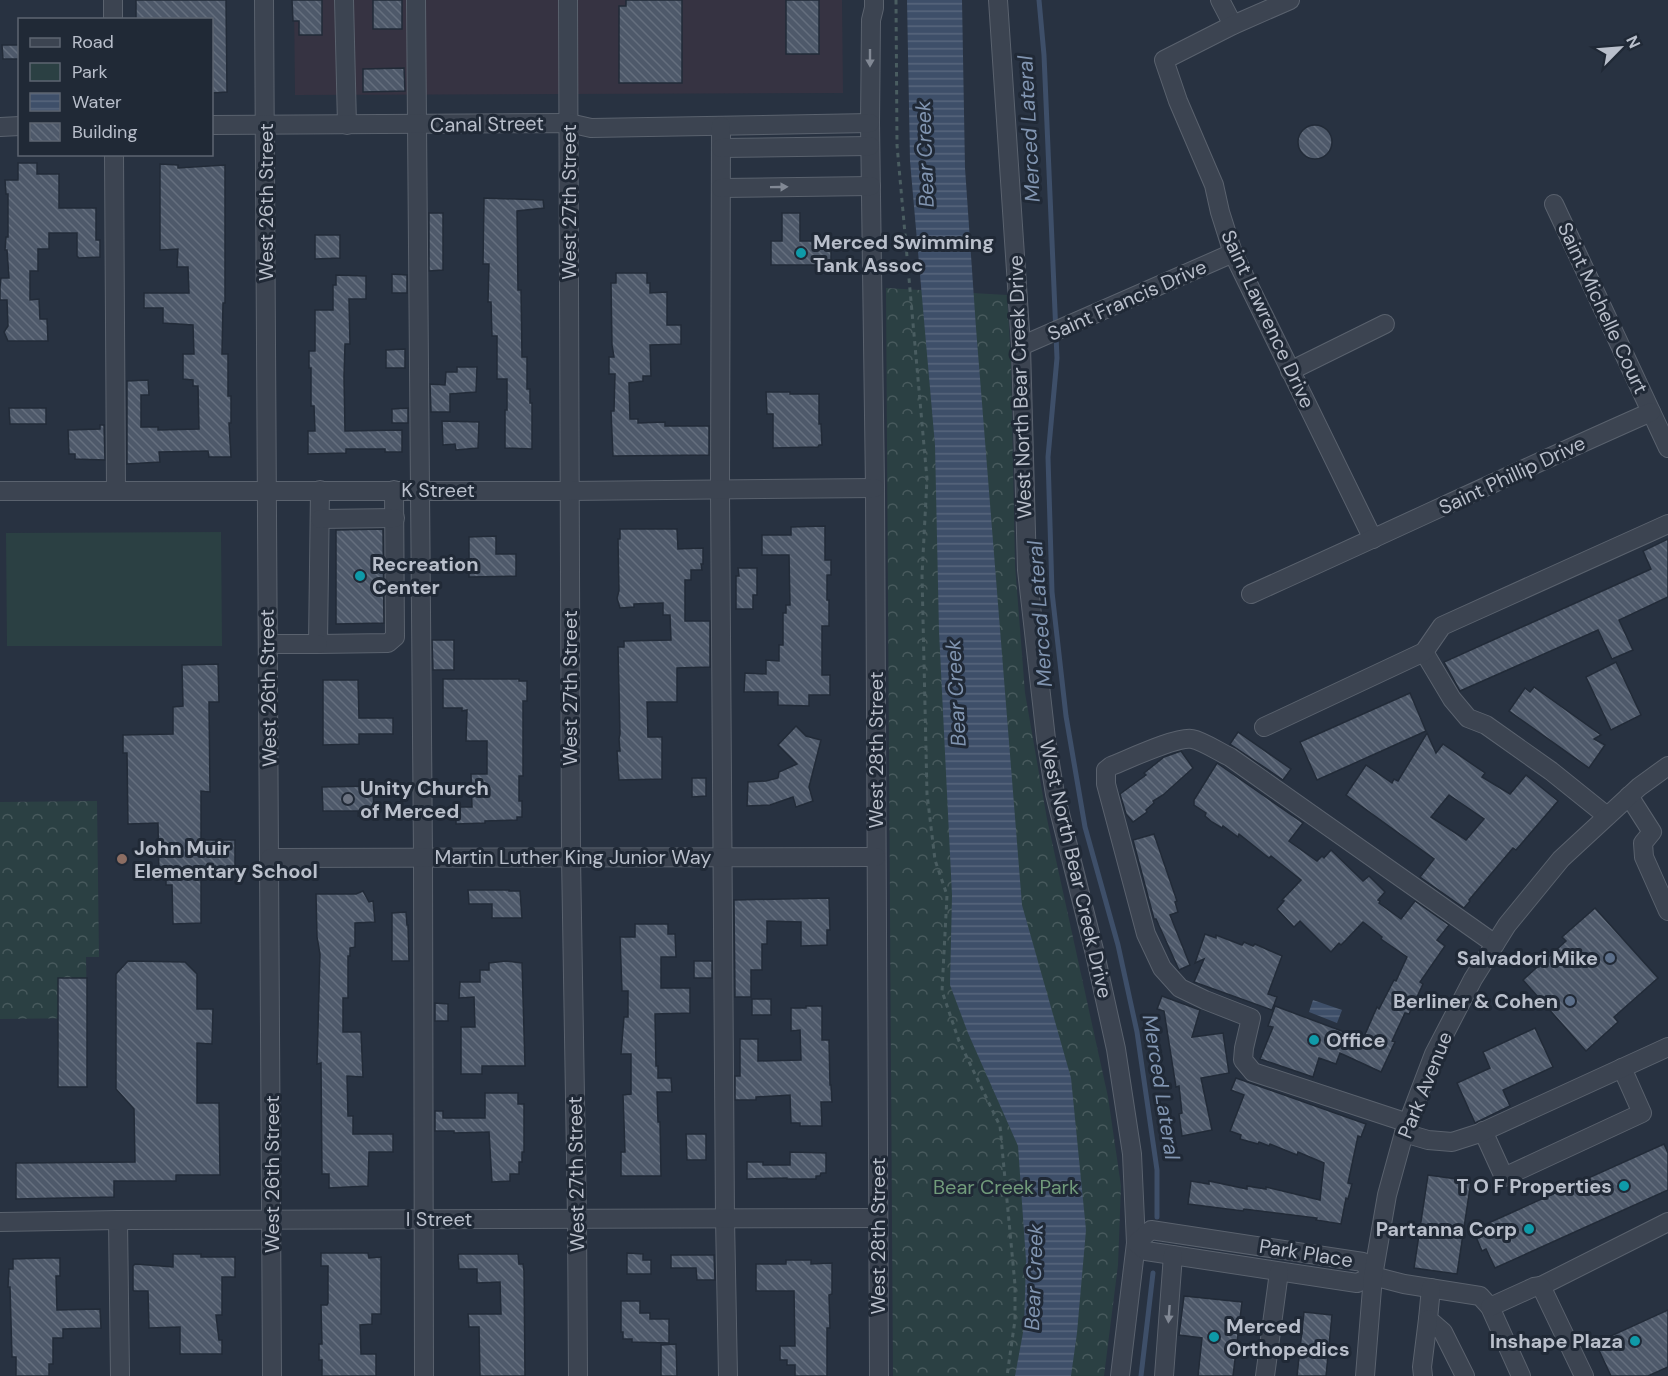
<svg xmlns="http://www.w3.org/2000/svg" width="1668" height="1376" font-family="'DM Sans',sans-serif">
<defs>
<pattern id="forest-crowns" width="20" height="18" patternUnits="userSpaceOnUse" patternTransform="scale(1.5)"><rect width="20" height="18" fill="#2b4043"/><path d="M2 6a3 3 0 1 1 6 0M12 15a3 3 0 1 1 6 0" fill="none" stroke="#485a5d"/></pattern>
<pattern id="water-rules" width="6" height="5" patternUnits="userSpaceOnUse" patternTransform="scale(1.5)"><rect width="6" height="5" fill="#3e4f69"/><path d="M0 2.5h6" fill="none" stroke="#58677d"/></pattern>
<pattern id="building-back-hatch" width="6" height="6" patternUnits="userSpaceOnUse" patternTransform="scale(1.5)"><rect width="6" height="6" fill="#4e596a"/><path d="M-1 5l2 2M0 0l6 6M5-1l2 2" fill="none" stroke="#656f7e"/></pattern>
</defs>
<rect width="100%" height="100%" fill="#283241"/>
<polygon fill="#363342" points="294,0 842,0 843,93 295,95"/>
<polygon fill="#2b4043" points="221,532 222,646 7,646 6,533"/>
<g fill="url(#forest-crowns)">
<polygon points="886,288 1007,295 1011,361 1015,565 1025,693 1047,819 1108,1097 1121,1186 1118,1265 1104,1376 893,1376"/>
<polygon points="97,801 99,957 86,957 87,1018 0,1019 0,802"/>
</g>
<g fill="url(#water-rules)">
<polygon points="907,0 962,0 965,168 976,328 1022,905 1071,1078 1086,1230 1077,1333 1071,1376 1015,1376 1024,1327 1026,1260 1018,1146 968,1033 950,985 952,895 939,631 935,445 910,161"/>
<polygon points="1313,1000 1342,1010 1337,1023 1309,1012"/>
</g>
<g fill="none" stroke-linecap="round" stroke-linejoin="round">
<g stroke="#3e4f69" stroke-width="5">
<polyline points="1039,0 1044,55 1057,358 1048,457 1052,592 1066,716 1085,827 1118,945 1137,1032 1157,1170 1157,1217"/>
<polyline points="1141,1376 1153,1273"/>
</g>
</g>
<g fill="url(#building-back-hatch)" stroke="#222b38" stroke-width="1.5" fill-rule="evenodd">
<polygon points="136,0 226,0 227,92 212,93 212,20 136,20"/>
<polygon points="292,0 322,0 322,35 299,35 299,21 293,21"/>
<rect x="373" y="0" width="29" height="29"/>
<polygon points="626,0 682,0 682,83 619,83 619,6 626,6"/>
<rect x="786" y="0" width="33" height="54"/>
<polygon points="2,45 20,45 20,59 3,59"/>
<polygon points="404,68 405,91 363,92 363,69"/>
<circle cx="1315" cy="142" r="17"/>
<polygon points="18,163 37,163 37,174 59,174 59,208 96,208 96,240 100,240 100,257 79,258 77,256 77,233 49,233 49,249 38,249 38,271 30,271 30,300 39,299 40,319 47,319 48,341 8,341 4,332 8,326 7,300 0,300 0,287 1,278 9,278 7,250 5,250 6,237 8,237 8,194 6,194 5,180 18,180"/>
<polygon points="160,164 178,165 178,168 225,165 225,303 223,303 222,354 228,354 228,396 231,396 231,423 229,423 231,457 209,457 208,451 159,452 160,462 127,464 127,381 148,380 149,395 141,395 141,427 158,427 158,430 199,429 198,386 193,386 193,380 183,379 183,354 194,354 193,325 163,323 163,308 144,308 144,293 189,293 188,267 177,267 178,249 160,250"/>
<polygon points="484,198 543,200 544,208 517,211 518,290 521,290 522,357 527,357 527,389 530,389 530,403 532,403 532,449 505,448 505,410 507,410 507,379 497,379 497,336 492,336 491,302 488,302 489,264 483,264"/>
<polygon points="429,213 443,213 443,270 429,271"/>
<polygon points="782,213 800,213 800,241 831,241 831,265 771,265 771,241 782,241"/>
<polygon points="315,235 340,235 340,258 315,259"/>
<polygon points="616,273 647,273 647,283 650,283 650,293 667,292 667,325 681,325 681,344 650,345 651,376 643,376 643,381 629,383 630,419 638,419 638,423 665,422 665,426 709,426 709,455 613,456 611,411 614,411 615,374 609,374 609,357 614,357 612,345 611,283 616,283"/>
<polygon points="392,274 407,275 407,293 392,293"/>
<polygon points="336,275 366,276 366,299 349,299 350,344 345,344 344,377 345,431 402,430 402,452 385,452 385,449 346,449 346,453 308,454 308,431 315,431 314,406 311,406 311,368 309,368 309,351 315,351 315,310 333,310 333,285 336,285"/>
<polygon points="405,349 405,368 386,368 386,350"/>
<polygon points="457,367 477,367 476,392 450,394 450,412 431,412 430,384 445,385 446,372 457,372"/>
<polygon points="766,392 790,392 790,394 819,394 819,424 821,424 822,445 819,445 818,447 773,448 773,414 767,414"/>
<polygon points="9,408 46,408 46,424 10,424"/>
<polygon points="408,408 408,423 392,423 392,409"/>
<polygon points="442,421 479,422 478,448 456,450 455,444 443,445"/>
<polygon points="100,425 104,425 105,460 75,459 75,454 69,454 68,430 100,429"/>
<polygon points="825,526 825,560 831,560 831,575 827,575 827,600 829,600 829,626 822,626 822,675 830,675 830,695 809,695 809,706 778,705 778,692 744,692 745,673 766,674 766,660 779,661 779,645 783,645 783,613 786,613 786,605 790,605 789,555 762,555 762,535 791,535 791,527"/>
<polygon points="383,529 384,623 336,624 336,530"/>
<polygon points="620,529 677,529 678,549 703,548 703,564 701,564 702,570 691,570 691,580 685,580 685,621 710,621 710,667 677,668 677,702 647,702 648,737 662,737 662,779 619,780 617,751 620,751 619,739 620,734 618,647 624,647 624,641 671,640 670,615 663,615 663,603 634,604 634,607 620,608 617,598 619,591 618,539 620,539"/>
<polygon points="496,536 496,554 516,554 516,576 469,577 469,537"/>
<polygon points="1668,539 1668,597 1619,620 1633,650 1612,659 1598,630 1460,691 1444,662 1651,569 1643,551"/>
<polygon points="738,568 757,568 757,595 753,595 753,609 736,609 736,576 739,576"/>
<polygon points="432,640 454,640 454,670 433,670"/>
<polygon points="1616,662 1641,715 1611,730 1586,677"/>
<polygon points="218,664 219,702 209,702 210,792 201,791 201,840 235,840 235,874 201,874 201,923 173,924 172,885 166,885 166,879 159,879 158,823 128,824 127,753 123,753 123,735 173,734 173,707 183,706 182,665"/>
<polygon points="443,679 519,679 519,681 527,681 527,701 523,701 523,776 519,776 519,801 522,801 522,817 517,817 517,820 485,821 485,823 456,824 456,807 472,807 471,774 487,774 487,741 466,741 467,710 462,711 462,708 443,708"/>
<polygon points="323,680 358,680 359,718 393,718 393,734 359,734 359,744 323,745"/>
<polygon points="1534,687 1601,735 1594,739 1605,745 1589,768 1509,711 1525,688 1530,692"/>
<polygon points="1410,693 1426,731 1317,780 1300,742"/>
<polygon points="796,726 806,736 821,740 809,787 813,801 796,807 793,797 770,805 747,806 748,782 766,781 778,778 779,772 797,764 778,745"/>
<polygon points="1238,732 1291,769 1283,780 1230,744"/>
<path d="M1427,733L1436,753L1443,744L1485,773L1482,777L1510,794L1526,775L1558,801L1516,850L1513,848L1469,900L1470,901L1464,908L1420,877L1434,859L1346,795L1366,765L1392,783L1394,779L1398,781ZM1449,795L1484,819L1466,840L1431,817Z"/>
<polygon points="1181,751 1193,768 1163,795 1153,801 1154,803 1146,810 1147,812 1133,822 1126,814 1120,794 1146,775 1144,773 1164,757"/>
<polygon points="1217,763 1303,823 1289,841 1317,861 1322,856 1324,858 1331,850 1363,881 1369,876 1385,892 1378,900 1380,901 1379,903 1401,919 1415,901 1449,925 1437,940 1445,946 1420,982 1423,984 1409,1014 1405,1013 1392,1041 1395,1042 1381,1072 1340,1053 1336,1064 1319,1058 1313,1077 1260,1059 1273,1027 1268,1026 1275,1006 1363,1039 1377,1007 1379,1009 1394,980 1396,981 1407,957 1381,939 1382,937 1363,922 1346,940 1341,945 1339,943 1331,952 1300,921 1294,927 1277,909 1284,901 1282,900 1301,880 1271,856 1269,858 1239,834 1238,837 1223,826 1222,828 1212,822 1205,816 1206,813 1194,805 1194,800"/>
<polygon points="692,778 706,778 706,796 692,797"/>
<polygon points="373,786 374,816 358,816 358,811 323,811 322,787"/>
<polygon points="1154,834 1177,901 1175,902 1178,912 1170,915 1190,965 1179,970 1156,919 1154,919 1133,840"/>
<polygon points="468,890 509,890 509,891 520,891 522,918 492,918 492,904 469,904"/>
<polygon points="363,891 369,902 373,901 375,922 355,923 355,947 350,948 350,956 348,956 348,998 343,998 343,1032 361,1032 363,1077 347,1076 348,1116 353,1116 353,1134 393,1134 393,1152 369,1152 368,1186 329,1188 329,1174 322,1174 321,1063 317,1064 320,954 317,937 316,894 356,894"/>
<polygon points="829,898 830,930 827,930 827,945 801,946 801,922 767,921 767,944 762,944 762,970 751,970 751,997 735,997 734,900"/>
<polygon points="1595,908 1658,978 1614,1017 1618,1022 1586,1051 1523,980 1566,941 1562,937"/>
<polygon points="406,912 407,925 408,925 409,961 392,961 392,913"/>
<polygon points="635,924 668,924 668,934 675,934 676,957 661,957 661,988 690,988 690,1013 655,1014 656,1066 658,1066 658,1078 671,1078 672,1092 657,1092 658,1122 660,1122 661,1176 621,1176 621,1152 625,1152 623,1095 631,1094 631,1054 621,1054 624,1017 628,1017 628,991 622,991 620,937 635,937"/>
<polygon points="1205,934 1216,938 1216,935 1242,945 1244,942 1253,946 1255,944 1282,956 1268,994 1277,997 1272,1010 1194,982 1204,959 1195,963"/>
<polygon points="128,961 185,962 197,974 197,1009 213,1009 212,1044 197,1043 197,1103 219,1103 220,1175 176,1175 176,1181 114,1181 114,1197 16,1199 16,1163 135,1162 134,1109 116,1089 116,974"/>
<polygon points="506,961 522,963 525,1066 482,1066 482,1074 461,1074 461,1027 475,1027 474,997 459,998 460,982 480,982 480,970 489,970 489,963"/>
<rect x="694" y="961" width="18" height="17"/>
<rect x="58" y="978" width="29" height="109"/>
<polygon points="1162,996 1200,1010 1192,1037 1223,1033 1229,1073 1201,1078 1212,1130 1182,1136 1179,1114 1182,1113 1179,1086 1176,1087 1164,1011 1157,1009"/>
<rect x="752" y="999" width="19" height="16"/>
<polygon points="435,1003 448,1004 448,1021 435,1021"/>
<polygon points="806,1006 822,1006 822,1040 829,1040 830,1085 831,1085 832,1102 821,1102 822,1126 800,1126 800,1123 791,1123 790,1095 756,1097 756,1100 735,1100 735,1076 740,1076 740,1039 758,1039 758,1061 801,1060 800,1030 791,1031 791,1008 806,1008"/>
<polygon points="1535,1028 1553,1067 1503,1090 1510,1106 1475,1123 1457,1083 1490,1068 1483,1052"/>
<polygon points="1236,1078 1366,1124 1361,1137 1358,1136 1348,1183 1352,1184 1348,1199 1346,1198 1341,1224 1316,1220 1317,1218 1244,1209 1243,1211 1188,1204 1191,1181 1209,1184 1209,1181 1247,1189 1247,1186 1266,1189 1266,1187 1320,1200 1324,1163 1298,1152 1297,1155 1270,1144 1269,1146 1259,1142 1258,1144 1240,1139 1241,1135 1230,1131 1244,1095 1231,1090"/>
<polygon points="485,1093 518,1093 518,1104 524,1104 524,1152 522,1152 522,1162 519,1162 519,1174 510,1174 510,1181 492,1182 489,1132 454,1133 454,1131 435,1131 435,1111 443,1111 443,1118 485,1118"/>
<polygon points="686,1134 706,1134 706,1160 687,1160"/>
<polygon points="1664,1144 1668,1153 1668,1190 1495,1268 1486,1249 1482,1251 1473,1230"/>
<polygon points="790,1152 826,1153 826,1173 821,1173 820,1176 816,1176 816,1179 787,1179 787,1178 747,1179 747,1162 763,1162 763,1165 790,1165"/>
<polygon points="1428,1175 1471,1181 1457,1274 1414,1268"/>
<polygon points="321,1253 368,1253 369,1258 381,1257 381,1314 372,1314 372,1324 360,1325 361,1354 376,1354 376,1376 322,1376 322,1360 319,1360 319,1344 322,1344 321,1305 327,1305 328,1303 328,1266 321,1266"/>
<polygon points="627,1253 643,1254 643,1260 651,1260 651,1274 627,1274"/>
<polygon points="173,1254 201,1254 201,1257 235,1257 235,1277 222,1277 222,1315 216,1315 219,1340 222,1340 222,1354 180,1354 180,1327 149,1328 148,1291 134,1291 133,1290 133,1266 135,1264 173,1267"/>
<polygon points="459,1254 518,1254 519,1264 523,1264 524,1271 525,1376 480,1376 479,1327 469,1327 468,1314 501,1314 500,1282 477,1283 477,1269 459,1269 458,1255"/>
<polygon points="671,1255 714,1255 715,1280 697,1280 696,1268 671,1268"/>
<polygon points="45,1258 60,1258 60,1276 56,1276 57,1310 100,1309 101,1328 63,1329 63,1338 53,1338 53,1364 49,1364 49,1376 16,1376 16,1357 12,1357 10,1287 8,1287 9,1269 13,1269 13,1259"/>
<polygon points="786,1260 811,1260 811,1264 832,1263 832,1294 829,1295 830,1328 827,1328 827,1376 795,1376 795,1365 787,1365 787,1360 780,1360 780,1346 795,1346 794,1291 756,1291 756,1264 786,1264"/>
<polygon points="1184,1296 1242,1302 1233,1376 1198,1376 1202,1338 1179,1335"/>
<polygon points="621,1301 640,1301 640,1313 650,1313 650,1319 669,1319 669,1343 632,1342 632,1339 623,1339 623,1332 621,1332"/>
<polygon points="1668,1310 1668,1367 1648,1376 1611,1376 1597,1346 1604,1343 1602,1340"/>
<polygon points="1304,1312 1332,1315 1326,1376 1297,1376"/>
<polygon points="676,1344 677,1376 661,1376 661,1345"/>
</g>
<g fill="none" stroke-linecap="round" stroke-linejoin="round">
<defs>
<g id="minor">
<polyline points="113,0 113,20"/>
<polyline points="264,0 272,1376"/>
<polyline points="344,0 347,125"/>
<polyline points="416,0 423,857 424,1376"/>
<polyline points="568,0 571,857 577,1218 578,1376"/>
<polyline points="874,0 874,8 871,20 870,123 875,488 879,1376"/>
<polyline points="998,0 1021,346 1027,570 1046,739 1055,794 1095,954 1116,1049 1132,1154 1136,1243 1120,1376"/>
<polyline points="1220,0 1233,25"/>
<polyline points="1290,0 1233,25 1164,60 1178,101 1214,185 1220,212 1233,253 1373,539"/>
<polyline points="212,125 569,123 591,128 870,123"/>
<polyline points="721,126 720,490 725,1219 728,1376"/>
<polyline points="0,127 20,126"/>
<polyline points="721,148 870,146"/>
<polyline points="114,154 116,490"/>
<polyline points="721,188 871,186"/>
<polyline points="1554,204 1668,448"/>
<polyline points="1021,346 1233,253"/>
<polyline points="1290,371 1385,324"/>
<polyline points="320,490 318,644 388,643 395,637 394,490"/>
<polyline points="0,491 569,491 875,488"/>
<polyline points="320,519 395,518"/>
<path d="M1251,594C1385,534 1517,471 1651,412"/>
<polyline points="268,644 318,644"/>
<polyline points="1424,652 1452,699 1468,718 1486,725 1551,771 1607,816"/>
<polyline points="1264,727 1424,652 1442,626 1668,524"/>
<polyline points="1629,796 1652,832 1643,843 1644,857 1668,911"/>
<polyline points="270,858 876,857"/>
<path d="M1408,1123L1253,1072L1243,1060L1244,1048L1251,1018L1205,1000L1180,988L1162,968L1146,934L1106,784V770L1111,766C1127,760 1177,736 1192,739C1203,741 1219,752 1230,757L1495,944"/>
<polyline points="1483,1131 1504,1177 1642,1113 1622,1068"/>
<polyline points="1404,1133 1428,1140 1452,1142 1480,1133 1668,1047"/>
<polyline points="118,1220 120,1376"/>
<polyline points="0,1222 118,1220 878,1218"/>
<polygon points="1151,1230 1363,1262 1373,1276 1357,1283 1146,1251 1136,1243"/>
<polyline points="1373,1276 1404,1284 1480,1296 1490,1307 1521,1376"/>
<polyline points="1541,1286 1668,1222"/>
<polyline points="1431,1288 1428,1319 1443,1332 1465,1376"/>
<polyline points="1490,1307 1534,1287 1541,1286 1584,1376"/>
<polyline points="1164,1376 1173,1255"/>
<polyline points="1265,1376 1279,1272"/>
<polyline points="1365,1376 1373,1276 1387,1195 1404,1133 1434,1054 1473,979 1507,925 1561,859 1639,787 1668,766"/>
<polyline points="1423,1376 1422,1367 1428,1319"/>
</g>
</defs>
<use href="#minor" stroke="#5a626e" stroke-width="20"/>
<polyline stroke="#4a5d61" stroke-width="3" stroke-dasharray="4.5 4.5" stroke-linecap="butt" points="896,0 897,145 927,479 922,575 927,794 935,860 947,895 942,991 959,1041 1000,1126 1015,1285 1015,1320 1007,1376"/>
<use href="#minor" stroke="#3c4451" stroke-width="18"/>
</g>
<defs><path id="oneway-solid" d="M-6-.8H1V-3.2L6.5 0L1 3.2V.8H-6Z" transform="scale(1.5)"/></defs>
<g fill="#818894">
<use href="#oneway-solid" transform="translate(870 58) rotate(90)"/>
<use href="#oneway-solid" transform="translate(779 187) rotate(-1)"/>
<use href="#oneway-solid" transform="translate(1169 1314) rotate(94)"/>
</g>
<g fill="#0f9aa8" stroke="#202936" stroke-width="2">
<circle cx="801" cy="253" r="6"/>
<circle cx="360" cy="576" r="6"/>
<circle cx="1314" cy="1040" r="6"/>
<circle cx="1624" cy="1186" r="6"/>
<circle cx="1529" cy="1229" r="6"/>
<circle cx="1214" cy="1337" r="6"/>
<circle cx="1635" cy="1341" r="6"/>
</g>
<circle fill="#6b7280" stroke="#202936" stroke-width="2" cx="348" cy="799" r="6"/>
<circle fill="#8d6e63" stroke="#202936" stroke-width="2" cx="122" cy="859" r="6"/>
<g fill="#5c6f8a" stroke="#202936" stroke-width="2">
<circle cx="1610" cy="958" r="6"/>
<circle cx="1570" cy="1001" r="6"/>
</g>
<g text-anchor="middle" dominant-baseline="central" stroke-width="6" stroke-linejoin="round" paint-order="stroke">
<g font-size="20" fill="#b9bfcb" stroke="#202936">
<text transform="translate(487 124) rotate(-1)">Canal Street</text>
<text transform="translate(266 202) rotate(-90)">West 26th Street</text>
<text transform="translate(569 202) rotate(-90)">West 27th Street</text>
<text transform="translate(1127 300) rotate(-24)">Saint Francis Drive</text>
<text transform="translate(1603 308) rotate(65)">Saint Michelle Court</text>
<text transform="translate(1268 319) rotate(65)">Saint Lawrence Drive</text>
<text transform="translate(1020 387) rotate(-92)">West North Bear Creek Drive</text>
<text transform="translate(1512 475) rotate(-25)">Saint Phillip Drive</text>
<text x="438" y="490">K Street</text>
<text transform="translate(268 688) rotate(-91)">West 26th Street</text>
<text transform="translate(570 688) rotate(-90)">West 27th Street</text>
<text transform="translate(876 750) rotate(-90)">West 28th Street</text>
<text x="573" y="857">Martin Luther King Junior Way</text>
<text transform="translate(1076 869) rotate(77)">West North Bear Creek Drive</text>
<text transform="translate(1425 1085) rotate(-68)">Park Avenue</text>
<text transform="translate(272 1174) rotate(-90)">West 26th Street</text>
<text transform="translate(576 1174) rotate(-91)">West 27th Street</text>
<text x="439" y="1219">I Street</text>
<text transform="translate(878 1236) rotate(-90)">West 28th Street</text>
<text transform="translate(1306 1253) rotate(9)">Park Place</text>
</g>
<g font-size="20" font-weight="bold" fill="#b9bfcb" stroke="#202936" text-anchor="start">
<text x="813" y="242">Merced Swimming<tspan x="813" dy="23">Tank Assoc</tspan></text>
<text x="372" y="564">Recreation<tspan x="372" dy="23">Center</tspan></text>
<text x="360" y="788">Unity Church<tspan x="360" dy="23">of Merced</tspan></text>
<text x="134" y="848">John Muir<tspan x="134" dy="23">Elementary School</tspan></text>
<text x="1598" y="958" text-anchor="end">Salvadori Mike</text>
<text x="1558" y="1001" text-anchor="end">Berliner &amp; Cohen</text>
<text x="1326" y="1040">Office</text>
<text x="1612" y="1186" text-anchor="end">T O F Properties</text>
<text x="1517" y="1229" text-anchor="end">Partanna Corp</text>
<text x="1226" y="1326">Merced<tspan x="1226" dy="23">Orthopedics</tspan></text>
<text x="1623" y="1341" text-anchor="end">Inshape Plaza</text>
</g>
<g font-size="20" fill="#719b7b" stroke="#202936">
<text x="1006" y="1187">Bear Creek Park</text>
</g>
<g font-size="21" font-style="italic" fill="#8195b1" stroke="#202936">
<text transform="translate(1029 129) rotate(-93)">Merced Lateral</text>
<text transform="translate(925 154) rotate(-92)">Bear Creek</text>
<text transform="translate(1040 614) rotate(-94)">Merced Lateral</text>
<text transform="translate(956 693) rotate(-93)">Bear Creek</text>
<text transform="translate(1161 1087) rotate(81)">Merced Lateral</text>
<text transform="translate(1034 1277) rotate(-88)">Bear Creek</text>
</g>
</g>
<rect x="18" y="18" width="195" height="138" fill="#202936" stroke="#5d6572" stroke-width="1.5"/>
<rect x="30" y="38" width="30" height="9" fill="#3c4451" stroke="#5d6572" stroke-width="1.5"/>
<text x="72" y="48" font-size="18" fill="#b9bfcb">Road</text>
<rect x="30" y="63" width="30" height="18" fill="#2b4043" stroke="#5d6572" stroke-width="1.5"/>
<text x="72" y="78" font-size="18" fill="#b9bfcb">Park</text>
<rect x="30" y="93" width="30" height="18" fill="url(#water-rules)" stroke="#5d6572" stroke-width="1.5"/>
<text x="72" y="108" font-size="18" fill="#b9bfcb">Water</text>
<rect x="30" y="123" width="30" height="18" fill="url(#building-back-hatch)" stroke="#5d6572" stroke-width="1.5"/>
<text x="72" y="138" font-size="18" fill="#b9bfcb">Building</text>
<g transform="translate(1620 48) rotate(65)" stroke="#202936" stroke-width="4.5" paint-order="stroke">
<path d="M0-4.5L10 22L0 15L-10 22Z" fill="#b9bfcb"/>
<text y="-9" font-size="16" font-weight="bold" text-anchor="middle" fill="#b9bfcb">N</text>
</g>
</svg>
